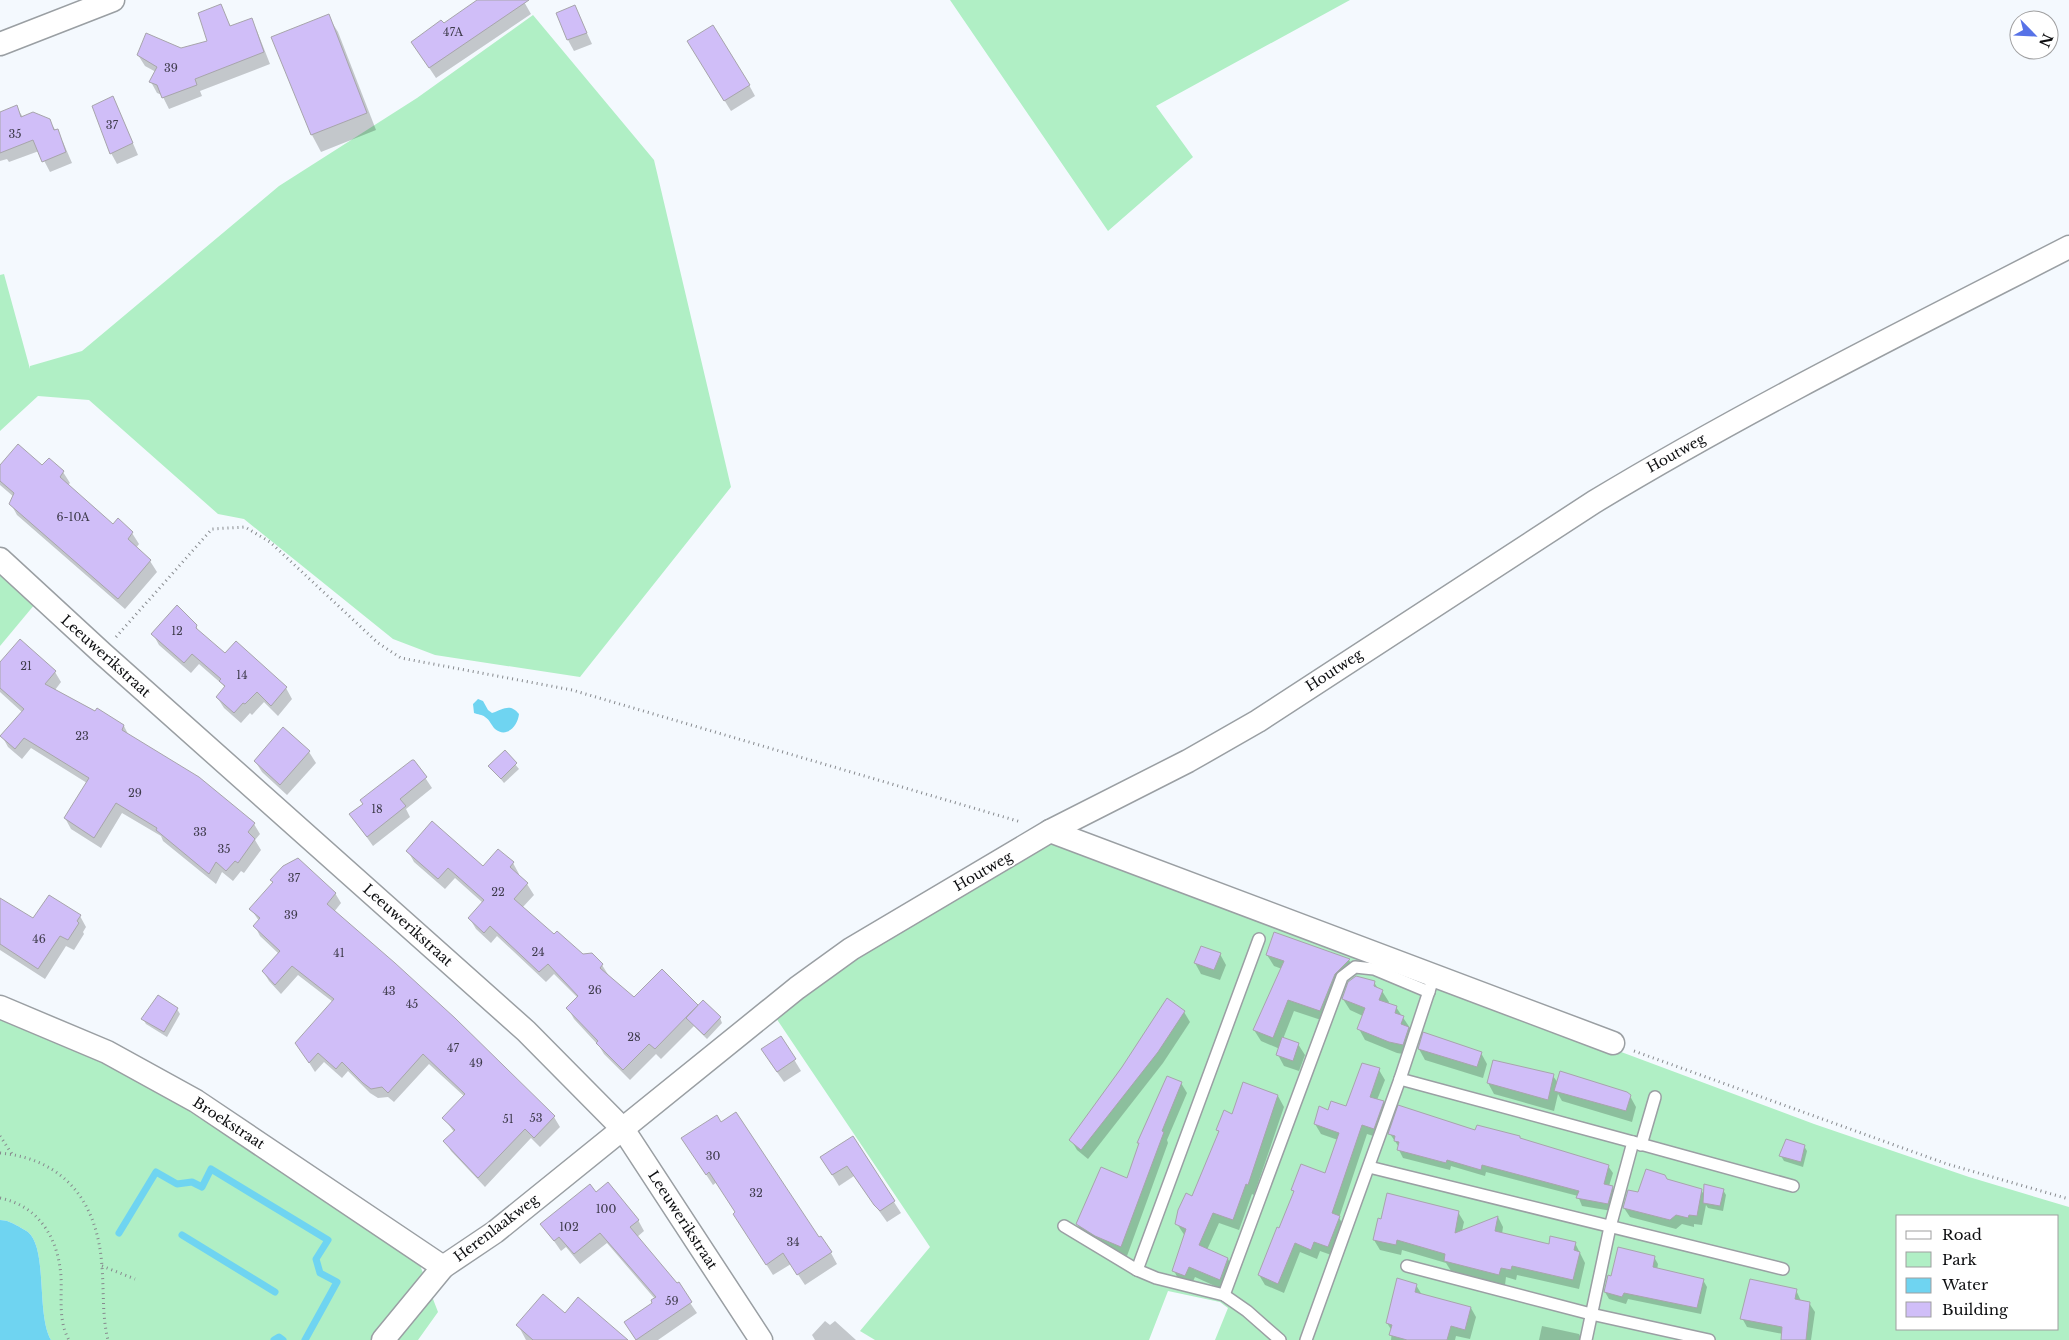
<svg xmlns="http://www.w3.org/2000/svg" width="2069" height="1340" font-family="'Libre Baskerville',serif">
<rect width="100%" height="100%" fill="#f4f9fe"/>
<g fill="#b0efc5" fill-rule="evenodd">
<polygon points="950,0 1350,0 1156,106 1193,157 1108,231"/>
<polygon points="533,15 654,160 731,487 580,677 435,655 393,639 244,519 218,514 89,400 38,396 0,431 0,275 4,274 30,369 30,366 82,351 279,186 417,98"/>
<polygon points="0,573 35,604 0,646"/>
<path d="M1056,841L1814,1124L1969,1177L2069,1207V1340H1215L1228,1308L1220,1302L1168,1291L1149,1340H875L860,1331L930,1247L776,1018L824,980L852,961ZM1898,1216H2058V1329H1898Z"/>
<path d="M0,1015L153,1085L330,1196L326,1203L351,1219L356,1213L418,1260L438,1312L418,1340H51C36,1314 48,1249 28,1232C25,1230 21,1228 18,1226C12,1223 7,1220 0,1220Z"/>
</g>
<g fill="#6fd4f1">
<path d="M478,699L483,701L488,710L492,713C504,709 510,703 519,714C518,725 507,739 495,729C491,725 490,720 485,717C482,714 478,715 474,713L473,704Z"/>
<path d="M0,1220C7,1220 12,1223 18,1226C21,1228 25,1230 28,1232C48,1249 36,1314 51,1340H0Z"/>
</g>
<g fill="#0003">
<polygon points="480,0 523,0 531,14 436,78 412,42 444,25"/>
<polygon points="220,6 231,27 251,20 257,31 270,64 200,91 202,96 169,109 162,95 157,93 151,82 156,72 145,66 138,55 181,49 209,41"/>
<polygon points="575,7 592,44 574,51 568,40"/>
<polygon points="328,16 338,32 376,130 321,152 312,135 273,38"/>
<polygon points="695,53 749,85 755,96 731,111"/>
<polygon points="113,97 138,155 117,164 111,153"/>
<polygon points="16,107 23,117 49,120 63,142 72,163 50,172 39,151 9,162 7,159 0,161 0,113"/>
<polygon points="49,459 63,472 70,483 68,485 113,525 118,520 132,533 139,544 136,548 150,561 157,572 125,609 17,515 11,504 14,497 0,485 0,466 42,467"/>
<polygon points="196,626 199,632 225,655 286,688 292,699 278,716 264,702 252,715 250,713 241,723 224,708 217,697 225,688 223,685 199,664 191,673 159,645 153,634"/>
<polygon points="0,664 55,672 61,682 55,690 124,726 129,736 254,824 260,834 255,840 261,850 244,873 241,871 233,881 222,872 216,884 163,841 161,836 122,813 101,848 71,829 65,818 87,783 31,748 22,759 8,747 2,736 22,712 0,692"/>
<polygon points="283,729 309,752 316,763 287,795 262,772 255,761"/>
<polygon points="505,752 519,769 504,783 490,766"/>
<polygon points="414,761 432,788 406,809 410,817 373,846 351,815"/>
<polygon points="408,851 483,867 513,863 519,874 518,876 527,884 534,895 522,908 554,936 582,956 602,965 609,976 634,999 697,1006 720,1018 722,1023 707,1039 694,1026 661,1059 656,1054 630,1080 604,1054 599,1046 574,1019 568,1008 578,998 554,974 546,982 497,936 491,943 476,929 470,919 483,903 455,878 445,889 414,862"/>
<polygon points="272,880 335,893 341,903 334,912 454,1019 554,1117 560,1127 540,1147 531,1138 485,1187 451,1151 445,1141 454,1132 444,1118 465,1097 429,1064 394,1102 388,1097 378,1098 370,1093 348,1071 342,1078 324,1062 315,1072 303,1053 333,1002 298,975 281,994 269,981 263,971 279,954 260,936 255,926 259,921 251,909 273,883"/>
<polygon points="0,899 33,919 80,916 86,927 83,932 84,934 74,950 66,946 45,979 0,950"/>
<polygon points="1275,934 1349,960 1355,971 1341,985 1327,1022 1294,1011 1283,1039 1298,1044 1305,1055 1299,1071 1284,1066 1278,1055 1280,1049 1261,1041 1254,1030 1282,969 1274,966 1267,955"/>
<polygon points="1220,954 1226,965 1220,980 1201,974 1195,963"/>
<polygon points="1374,982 1378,989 1382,991 1389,1002 1388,1004 1396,1007 1410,1028 1415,1039 1409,1055 1397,1053 1365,1040 1359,1029 1363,1016 1350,1010 1343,999"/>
<polygon points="177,1009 180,1014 167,1037 146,1024 143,1019"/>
<polygon points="1184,1012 1190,1022 1163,1063 1088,1159 1077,1150 1071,1140 1123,1067"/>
<polygon points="781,1038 801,1071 784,1082 769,1061"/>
<polygon points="1419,1049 1481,1053 1487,1064 1483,1078 1425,1060"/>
<polygon points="1494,1061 1553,1076 1558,1083 1630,1096 1636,1107 1632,1122 1562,1101 1558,1094 1554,1111 1494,1094 1488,1083"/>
<polygon points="1379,1070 1385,1080 1377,1100 1383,1102 1389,1112 1380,1138 1367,1134 1339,1218 1345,1227 1334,1256 1320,1251 1317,1259 1300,1252 1284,1293 1265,1285 1259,1275 1295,1193 1292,1190 1325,1174 1338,1140 1321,1134 1315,1124 1328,1111 1347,1107"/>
<polygon points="1181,1083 1187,1093 1167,1140 1168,1143 1127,1256 1102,1245 1083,1234 1077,1224 1128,1180 1140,1145 1138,1142"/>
<polygon points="1278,1096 1284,1107 1254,1195 1252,1194 1239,1230 1219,1223 1207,1250 1228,1259 1234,1270 1226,1291 1195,1277 1191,1286 1180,1282 1174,1271 1185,1236 1177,1224 1192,1197 1219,1133 1218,1130 1233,1115"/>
<polygon points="1476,1131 1521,1140 1608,1166 1613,1173 1609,1186 1612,1187 1617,1195 1612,1211 1582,1206 1578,1196 1486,1172 1485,1176 1451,1166 1450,1170 1403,1158 1399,1150 1399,1147 1390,1134"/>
<polygon points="853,1138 901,1213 887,1222 854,1176 839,1186 828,1168"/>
<polygon points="1804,1146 1807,1151 1803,1167 1784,1161 1781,1156"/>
<polygon points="689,1149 818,1239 831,1253 837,1264 805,1285 791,1264 773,1275 741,1225 736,1213 717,1182 713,1185"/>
<polygon points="1667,1181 1701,1190 1705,1196 1723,1190 1726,1195 1723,1211 1708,1208 1706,1205 1702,1225 1694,1224 1694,1227 1682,1224 1676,1229 1630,1217 1624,1208 1639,1194"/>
<polygon points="596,1194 638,1220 644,1231 637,1237 677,1284 697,1313 658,1340 637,1340 632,1333 655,1299 607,1243 580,1264 566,1247 561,1251 542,1224"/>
<polygon points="1458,1212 1464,1222 1462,1231 1498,1217 1503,1227 1502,1234 1550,1245 1575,1243 1585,1263 1579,1289 1517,1275 1516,1280 1506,1277 1505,1285 1451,1271 1446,1263 1402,1250 1401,1255 1380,1250 1374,1240"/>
<polygon points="1654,1257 1658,1264 1657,1270 1703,1280 1707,1287 1701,1314 1628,1299 1626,1304 1609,1299 1605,1292 1612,1277"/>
<polygon points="1416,1285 1422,1295 1471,1308 1476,1317 1470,1339 1456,1336 1455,1340 1391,1340 1392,1331 1387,1323"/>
<polygon points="1796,1290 1801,1301 1809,1303 1815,1312 1811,1340 1782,1340 1783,1334 1747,1327 1742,1318"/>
<polygon points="565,1314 622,1340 526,1340 518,1325"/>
<polygon points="825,1321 830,1325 835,1321 856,1340 815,1340 812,1335"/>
<polygon points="1542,1326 1579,1334 1582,1340 1539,1340"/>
</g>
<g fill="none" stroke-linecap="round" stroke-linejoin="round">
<g stroke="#6fd4f1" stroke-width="7">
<polyline points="119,1233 156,1172 177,1184 192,1182 202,1187 211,1169 328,1240 316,1259 320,1273 337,1282 305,1340"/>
<polyline points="182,1235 275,1292"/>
<polyline points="274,1340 279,1337 283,1340"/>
</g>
</g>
<g fill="#d0bef8" stroke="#a7a5ab">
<polygon points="477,0 529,0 429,68 411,42 441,20 444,23"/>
<polygon points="221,4 230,26 252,18 264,52 195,79 197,85 162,98 157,85 149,82 157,67 137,55 146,33 181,48 207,41 198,13"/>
<polygon points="575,5 587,33 567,40 556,13"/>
<polygon points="329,14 367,113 311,135 271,37"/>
<polygon points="713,25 750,85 724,101 687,41"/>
<polygon points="113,96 133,143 110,154 92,106"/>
<polygon points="17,105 21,117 33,112 50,119 54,130 58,129 66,152 42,162 33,140 0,153 0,112"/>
<polygon points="18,444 42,465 49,458 64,471 60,477 113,524 118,518 133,532 128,539 151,560 118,599 9,504 14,493 0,481 0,465"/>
<polygon points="177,605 197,625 196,628 225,653 236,641 287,687 271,706 257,692 245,704 243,703 234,713 216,697 225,686 219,681 221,679 192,654 184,663 151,634"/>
<polygon points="20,639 56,671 45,684 95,711 97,708 124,725 122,730 199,777 255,823 248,832 255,839 238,863 235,861 226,871 216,862 209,874 156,830 157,828 116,803 94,838 64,818 89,778 24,738 15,749 0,736 24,709 0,688 0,662"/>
<polygon points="283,727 310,751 280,785 254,761"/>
<polygon points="505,750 517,763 501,779 488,766"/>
<polygon points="412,760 414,760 427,777 400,799 406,806 367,837 349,814 363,804 360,800"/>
<polygon points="432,821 483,866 498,849 514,862 510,867 528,883 514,899 554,934 557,931 583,954 592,953 603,964 600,968 634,997 662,969 698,1005 655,1049 649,1044 623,1070 596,1043 598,1041 566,1008 578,996 548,964 539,972 490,926 484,933 468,918 484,900 448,868 438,879 406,851"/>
<polygon points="298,858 336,893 327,904 395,963 455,1018 555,1116 534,1138 525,1129 478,1178 443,1141 455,1130 442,1118 465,1094 423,1054 388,1093 382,1087 371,1089 363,1083 342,1062 336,1069 318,1053 309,1063 295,1043 334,999 292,966 275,985 262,971 280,951 253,926 260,918 249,909 273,882 270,880 283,866"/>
<polygon points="49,895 81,915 77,921 79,923 68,940 60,936 38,969 0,944 0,898 33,918"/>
<polygon points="1274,932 1350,959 1335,974 1320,1011 1288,1000 1273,1038 1253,1030 1284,961 1266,955"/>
<polygon points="1201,946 1221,953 1214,970 1194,963"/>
<polygon points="1356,976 1375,981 1374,986 1383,990 1379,1000 1397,1006 1395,1013 1404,1016 1401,1024 1409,1027 1403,1045 1389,1042 1357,1029 1365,1008 1342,999 1348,982"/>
<polygon points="158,995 178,1008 164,1032 141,1019"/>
<polygon points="1167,998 1185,1011 1158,1052 1081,1150 1069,1140 1122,1067"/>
<polygon points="703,1000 721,1017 704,1035 686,1018"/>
<polygon points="1423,1032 1482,1052 1477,1067 1418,1049"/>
<polygon points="781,1036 796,1059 777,1072 761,1049"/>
<polygon points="1282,1037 1299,1043 1293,1061 1276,1055"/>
<polygon points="1493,1060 1554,1074 1548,1100 1487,1083"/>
<polygon points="1362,1063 1380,1068 1370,1097 1384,1101 1374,1129 1362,1125 1332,1213 1340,1216 1328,1247 1314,1242 1311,1250 1295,1243 1278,1284 1258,1275 1277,1227 1279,1228 1294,1191 1291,1190 1301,1164 1325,1173 1339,1133 1314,1124 1319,1106 1328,1110 1331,1101 1346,1106"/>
<polygon points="1560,1071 1627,1092 1631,1095 1626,1111 1554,1091"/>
<polygon points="1167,1076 1182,1082 1162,1131 1164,1132 1121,1247 1095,1236 1076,1224 1101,1167 1127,1178 1139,1143 1137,1143"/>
<polygon points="1243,1082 1278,1095 1248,1185 1246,1184 1233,1220 1213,1213 1199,1245 1228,1258 1220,1280 1189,1267 1185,1276 1172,1271 1186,1229 1175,1224 1178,1210 1186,1193 1192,1196 1219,1131 1216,1130 1224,1110 1232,1114"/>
<polygon points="1398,1105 1475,1130 1477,1125 1520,1136 1520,1138 1609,1165 1604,1184 1613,1186 1608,1204 1576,1198 1579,1191 1482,1165 1481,1170 1447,1160 1446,1163 1397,1150 1399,1142 1394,1141 1395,1136 1388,1134"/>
<polygon points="736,1112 819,1237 821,1236 832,1252 797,1275 783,1253 766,1265 733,1214 735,1212 709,1172 706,1175 681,1138 717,1115 721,1122"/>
<polygon points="853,1136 895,1201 880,1211 874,1205 847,1166 832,1175 820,1157"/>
<polygon points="1786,1139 1805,1145 1801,1162 1779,1156"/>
<polygon points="1646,1169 1665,1175 1667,1179 1702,1189 1697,1216 1689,1215 1688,1218 1676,1215 1670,1220 1623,1208 1628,1190 1638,1192"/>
<polygon points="608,1182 639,1220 630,1227 677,1283 679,1282 692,1302 636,1340 624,1322 652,1303 651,1300 656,1297 600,1233 574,1254 559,1237 554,1241 540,1224 590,1184 596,1192"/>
<polygon points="1704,1184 1724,1189 1720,1206 1703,1203"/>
<polygon points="1387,1193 1459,1211 1455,1233 1498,1216 1495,1231 1549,1244 1550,1236 1576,1242 1574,1250 1580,1252 1573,1280 1512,1266 1511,1270 1501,1268 1499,1275 1444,1261 1445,1254 1397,1240 1396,1245 1373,1240 1378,1218 1381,1219"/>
<polygon points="1618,1247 1655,1256 1653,1267 1704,1279 1697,1308 1624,1293 1622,1297 1604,1292 1608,1275 1611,1276"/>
<polygon points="1397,1278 1417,1284 1415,1292 1471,1307 1465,1330 1451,1326 1447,1340 1407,1340 1389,1335 1392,1325 1386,1323"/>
<polygon points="1750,1279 1797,1289 1795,1299 1810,1302 1806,1340 1781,1340 1782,1327 1740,1319"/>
<polygon points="543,1294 565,1313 578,1297 628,1340 533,1340 516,1325"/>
</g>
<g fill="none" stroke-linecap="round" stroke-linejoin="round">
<defs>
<g id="lane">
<polyline points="1434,976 1400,1079 1633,1142 1610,1227 1586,1340"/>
<polyline points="1633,1142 1793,1186"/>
<polyline points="1641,1145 1655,1097"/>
<polyline points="1369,1167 1783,1269"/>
<polyline points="1064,1226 1137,1270 1156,1278 1224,1295 1247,1311 1280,1340"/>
<polyline points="1407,1266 1591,1314 1709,1340"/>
<polyline points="1137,1270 1259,939"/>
<polyline points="1224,1295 1342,977 1355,967 1374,969 1429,992"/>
<polyline points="1306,1340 1400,1079"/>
</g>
<g id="street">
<polyline points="0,44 113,0"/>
<polyline points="0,559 102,653 526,1031 623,1129 761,1340"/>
<polyline points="1050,831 1613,1043"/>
<polyline points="0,1007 107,1052 196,1101 443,1267"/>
<path d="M383,1340L443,1267L495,1232L797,988L851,949L1050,831L1188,761L1258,721L1594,502C1748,409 1909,329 2069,247"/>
</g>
</defs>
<use href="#lane" stroke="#9a9fa3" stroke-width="14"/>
<use href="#street" stroke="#9a9fa3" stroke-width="25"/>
<g stroke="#878a8e" stroke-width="3" stroke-dasharray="1 4" stroke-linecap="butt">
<polyline points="116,637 212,529 245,527 270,542 378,643 401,658 572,690 1021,822"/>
<polyline points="1634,1051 1947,1164 2069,1199"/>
<polyline points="0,1136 12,1154"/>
<path d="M0,1153C66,1159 98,1204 102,1267C104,1292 102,1316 108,1340"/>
<path d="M0,1198C39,1206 58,1238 61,1276C62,1298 58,1321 69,1340"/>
<polyline points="102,1266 135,1279"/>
</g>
<use href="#lane" stroke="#fff" stroke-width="11"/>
<use href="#street" stroke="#fff" stroke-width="22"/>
</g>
<g text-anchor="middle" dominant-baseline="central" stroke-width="4" stroke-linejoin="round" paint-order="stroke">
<g font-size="11" fill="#3e3b4b">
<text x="453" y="32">47A</text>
<text x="171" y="68">39</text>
<text x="112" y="125">37</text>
<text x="15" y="134">35</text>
<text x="73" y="517">6-10A</text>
<text x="177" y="631">12</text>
<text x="26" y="666">21</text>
<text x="242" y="675">14</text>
<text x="82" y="736">23</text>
<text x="135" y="793">29</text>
<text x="377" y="809">18</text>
<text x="200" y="832">33</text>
<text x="224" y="849">35</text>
<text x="294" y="878">37</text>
<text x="498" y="892">22</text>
<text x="291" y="915">39</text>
<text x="39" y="939">46</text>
<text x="538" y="952">24</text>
<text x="339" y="953">41</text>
<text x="595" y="990">26</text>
<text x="389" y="991">43</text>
<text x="412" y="1004">45</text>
<text x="634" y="1037">28</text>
<text x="453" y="1048">47</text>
<text x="476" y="1063">49</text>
<text x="536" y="1118">53</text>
<text x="508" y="1119">51</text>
<text x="713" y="1156">30</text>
<text x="756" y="1193">32</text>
<text x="606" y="1209">100</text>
<text x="569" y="1227">102</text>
<text x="793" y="1242">34</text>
<text x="672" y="1301">59</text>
</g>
<g font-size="14" fill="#0e0f11" stroke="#fff">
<text transform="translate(1676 453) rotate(-29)">Houtweg</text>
<text transform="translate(106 656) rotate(42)">Leeuwerikstraat</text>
<text transform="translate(1334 670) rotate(-33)">Houtweg</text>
<text transform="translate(983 871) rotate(-30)">Houtweg</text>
<text transform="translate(408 925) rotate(42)">Leeuwerikstraat</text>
<text transform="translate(229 1123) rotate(33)">Broekstraat</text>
<text transform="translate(683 1220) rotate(57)">Leeuwerikstraat</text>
<text transform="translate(496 1228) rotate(-37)">Herenlaakweg</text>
</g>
</g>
<rect x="1896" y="1215" width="162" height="115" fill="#ffffff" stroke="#9f9fa0"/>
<rect x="1906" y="1231" width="25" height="8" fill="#ffffff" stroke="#9f9fa0"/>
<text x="1942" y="1240" font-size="15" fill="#0e0f11">Road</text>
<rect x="1906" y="1252" width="25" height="15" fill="#b0efc5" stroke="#9f9fa0"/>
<text x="1942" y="1265" font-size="15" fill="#0e0f11">Park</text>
<rect x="1906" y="1278" width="25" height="15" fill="#6fd4f1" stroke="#9f9fa0"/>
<text x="1942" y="1290" font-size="15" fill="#0e0f11">Water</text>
<rect x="1906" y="1302" width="25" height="15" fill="#d0bef8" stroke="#9f9fa0"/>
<text x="1942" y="1315" font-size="15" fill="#0e0f11">Building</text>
<g transform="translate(2034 35) rotate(114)"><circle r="24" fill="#ffffff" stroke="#9f9fa0"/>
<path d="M0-4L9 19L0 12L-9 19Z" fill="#5772e7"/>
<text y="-8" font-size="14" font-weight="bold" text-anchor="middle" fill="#0e0f11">N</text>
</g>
</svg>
